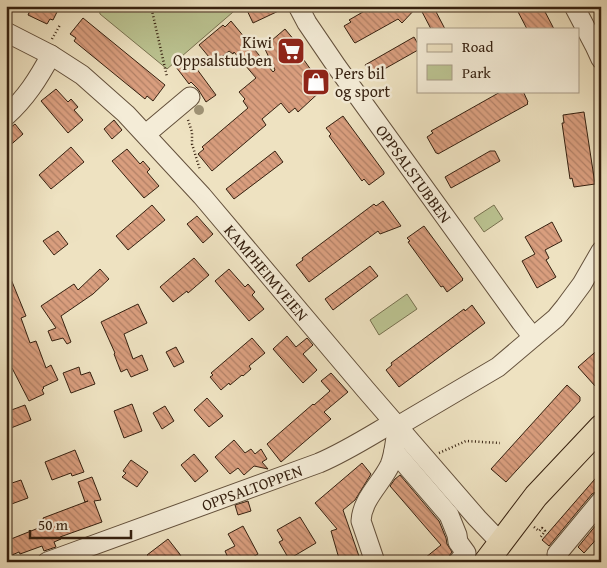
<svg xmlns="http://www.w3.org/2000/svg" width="607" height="568" font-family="'Gentium Book Plus',serif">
<defs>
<pattern id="building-back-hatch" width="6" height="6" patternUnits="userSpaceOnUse" patternTransform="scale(1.25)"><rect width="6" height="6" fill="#d99e7e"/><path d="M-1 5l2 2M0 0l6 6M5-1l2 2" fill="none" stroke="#b18066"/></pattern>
</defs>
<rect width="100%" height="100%" fill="#eee2c1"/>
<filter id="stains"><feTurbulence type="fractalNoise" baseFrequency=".004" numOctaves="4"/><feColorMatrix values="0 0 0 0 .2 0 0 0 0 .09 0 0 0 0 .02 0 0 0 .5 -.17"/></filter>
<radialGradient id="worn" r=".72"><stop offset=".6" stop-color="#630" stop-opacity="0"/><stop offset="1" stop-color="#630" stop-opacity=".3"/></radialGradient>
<g fill="#bbc391" stroke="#787250">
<polygon points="100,6 240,6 167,69 100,14 99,8"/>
<polygon points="494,205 503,219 484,232 474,218"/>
<polygon points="407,294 417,309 379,335 370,320"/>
</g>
<g fill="url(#building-back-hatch)" stroke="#362110">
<polygon points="32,6 60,6 53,20 50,19 47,24 28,15"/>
<polygon points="245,6 287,6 287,7 253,23"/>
<polygon points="380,6 418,6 402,23 398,19 355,43 354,42 344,26 351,22 349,20 368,9 369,12"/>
<polygon points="419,6 433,6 445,29 431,29"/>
<polygon points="515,6 542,6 554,29 527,29"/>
<polygon points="83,18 165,85 153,101 147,96 145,99 74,41 76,38 70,34"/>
<polygon points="231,21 273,72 275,70 264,47 285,29 300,47 296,49 324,88 298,112 295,108 289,113 281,103 262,119 266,125 212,171 198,154 204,149 202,147 248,108 243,101 245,99 239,92 256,78 234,52 233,54 229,51 214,63 199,45 223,25 225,27"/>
<polygon points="414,37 418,44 418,50 372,76 365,65"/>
<polygon points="188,57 216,95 206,102 198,89 191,82 189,84 176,67"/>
<polygon points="56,89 68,102 71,99 78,107 74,110 83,120 68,133 41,101"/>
<polygon points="502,91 523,91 528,102 527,103 528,104 438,154 437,153 436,153 427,137 433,133 431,131"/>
<polygon points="584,112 595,184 574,187 572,178 570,179 562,123 564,123 563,115"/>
<polygon points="343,116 384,172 384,174 369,185 364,179 362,181 329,136 331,134 326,128"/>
<polygon points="114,120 122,130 112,139 104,129"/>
<polygon points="15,124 23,134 6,149 6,131"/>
<polygon points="71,147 84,162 51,189 39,175"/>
<polygon points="127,149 140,164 143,161 150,169 147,172 159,186 144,198 112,161"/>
<polygon points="275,151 283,162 234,199 226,189"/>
<polygon points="490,151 495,151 500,161 451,188 445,177"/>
<polygon points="383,201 401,226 380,234 378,231 309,282 296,265 303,260 302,258 374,204 376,206"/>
<polygon points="152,205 165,220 128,250 116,236"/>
<polygon points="197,216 213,234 203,243 187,224"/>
<polygon points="552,222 562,241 545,250 549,258 546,260 556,277 537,288 522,261 535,254 525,237"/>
<polygon points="424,226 463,279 462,279 463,280 447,292 443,286 441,287 408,242 410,241 407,238"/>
<polygon points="58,231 68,244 54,255 43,241"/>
<polygon points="194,258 209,275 188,293 187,291 173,302 160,287"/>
<polygon points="370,266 378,276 333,310 325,299"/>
<polygon points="6,267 26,316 21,318 30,343 36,341 46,368 51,365 58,380 43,387 44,388 42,390 44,394 29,401 12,368 6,370 6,305 10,303 6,294"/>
<polygon points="100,269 109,279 93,294 61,316 71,342 67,344 63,338 52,341 48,331 56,328 41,306 74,284 78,290"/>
<polygon points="229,269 245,287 248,284 255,292 252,295 264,309 249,321 215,281"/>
<polygon points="138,304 147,323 124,334 133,359 142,355 148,370 131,377 127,369 121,372 114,354 115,353 101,322"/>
<polygon points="472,305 485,323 399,387 386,370 392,365 391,363 464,309 465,311"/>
<polygon points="287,336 296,347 307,338 313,345 303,354 317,370 303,383 273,349"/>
<polygon points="252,338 265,353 249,366 251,369 243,376 242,375 230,385 229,383 221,390 210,377 213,375 211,373"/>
<polygon points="176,347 184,362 174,367 166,352"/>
<polygon points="601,347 601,380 595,386 578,367"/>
<polygon points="79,367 81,375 90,372 95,384 71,393 63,373"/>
<polygon points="331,373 348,392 324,412 331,419 281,462 267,444 313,404 314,405 330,391 321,381"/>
<polygon points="567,385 580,397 580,401 506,482 491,469"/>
<polygon points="207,398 223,416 209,427 194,410"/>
<polygon points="132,404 142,431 124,438 114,411"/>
<polygon points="25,405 31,420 6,430 6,412"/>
<polygon points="165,406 174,421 162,429 153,413"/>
<polygon points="234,440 245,453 251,449 255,454 261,449 267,459 262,462 268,469 254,466 244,475 238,468 230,474 215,457"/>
<polygon points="75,450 84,472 72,476 71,473 52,480 45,462"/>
<polygon points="194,454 208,471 195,482 181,465"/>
<polygon points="131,460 148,472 137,487 122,477 126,473 123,471"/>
<polygon points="362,463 371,474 355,500 343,510 361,562 340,562 331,531 337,529 315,503"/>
<polygon points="601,472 601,490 597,491 592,494 549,546 542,540"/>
<polygon points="400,475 439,521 446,538 447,544 452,552 447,559 447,562 420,562 441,545 390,486 395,479"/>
<polygon points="92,477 101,500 94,501 102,522 60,537 61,539 54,542 56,547 44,551 42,546 20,554 19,552 12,555 6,541 46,525 43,518 88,501 85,502 78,482"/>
<polygon points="21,480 28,498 6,506 6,485"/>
<polygon points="248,501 251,511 238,515 235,505"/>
<polygon points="300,517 316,543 289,559 279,542 283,540 277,530"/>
<polygon points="601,519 601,534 584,553 578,547"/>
<polygon points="243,526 258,554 244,562 230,562 225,551 235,546 228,534"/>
<polygon points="168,539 179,553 185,562 153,562 147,555"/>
</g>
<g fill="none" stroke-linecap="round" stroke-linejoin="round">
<defs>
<g id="minor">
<path id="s1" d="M298,6L307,23L337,67L521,322L533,337"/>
<polyline points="574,6 595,46 601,59"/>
<path id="s2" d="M6,32L51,55L82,75L126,114L202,196L366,390L477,518L500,542"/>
<path d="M6,116C26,98 38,79 51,55"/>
<polyline points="146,134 190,97"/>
<polyline points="394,451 449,515 457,535 458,542 466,553 458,562"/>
<polyline points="557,554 601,501"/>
<path id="s3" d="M47,562L319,463C345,452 370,436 394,422"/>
<path d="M375,562L361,521C362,499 381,484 390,465C395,453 395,439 398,426L498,367L556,318L565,307L582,284L601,251"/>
</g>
<polyline id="major" points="486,562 536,496 601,427"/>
</defs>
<use href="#minor" stroke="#64513c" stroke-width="21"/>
<use href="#major" stroke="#362110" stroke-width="26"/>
<g stroke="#362110" stroke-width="2.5" stroke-dasharray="1 2.5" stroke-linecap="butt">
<polyline points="151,6 167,77"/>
<polyline points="52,39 60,25"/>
<polyline points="188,120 192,132 192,144 200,170"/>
<polyline points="439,453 466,441 500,443"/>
<polyline points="534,527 539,531 542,528 545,531 540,538"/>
</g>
<use href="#minor" stroke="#f4ecd7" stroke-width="19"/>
<use href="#major" stroke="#eee2c1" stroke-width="24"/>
</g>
<circle fill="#9f9375" cx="199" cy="110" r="5"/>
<defs>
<symbol id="supermarket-square" viewBox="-11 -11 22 22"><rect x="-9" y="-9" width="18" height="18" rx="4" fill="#8f2418" stroke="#f4ecd7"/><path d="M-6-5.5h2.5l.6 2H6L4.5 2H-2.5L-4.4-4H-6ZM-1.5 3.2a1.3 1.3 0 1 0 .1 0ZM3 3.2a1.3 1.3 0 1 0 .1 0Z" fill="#fff"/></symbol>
<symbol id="shop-square" viewBox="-11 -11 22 22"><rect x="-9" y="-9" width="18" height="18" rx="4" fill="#8f2418" stroke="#f4ecd7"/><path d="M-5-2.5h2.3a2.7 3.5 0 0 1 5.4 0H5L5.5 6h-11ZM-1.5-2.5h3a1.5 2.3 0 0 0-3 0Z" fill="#fff"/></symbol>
</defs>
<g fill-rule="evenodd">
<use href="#supermarket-square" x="275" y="35" width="32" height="32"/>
<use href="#shop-square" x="300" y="66" width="32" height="32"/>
</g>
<g text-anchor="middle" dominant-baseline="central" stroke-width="5" stroke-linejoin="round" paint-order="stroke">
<g font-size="16" fill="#362110" stroke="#f4ecd7" text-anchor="end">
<text x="272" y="42">Kiwi<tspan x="272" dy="18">Oppsalstubben</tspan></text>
<text x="335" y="73" text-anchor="start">Pers bil<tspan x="335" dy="18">og sport</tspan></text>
</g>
<g font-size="16" fill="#362110" stroke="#f4ecd7">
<text stroke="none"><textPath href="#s1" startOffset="204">OPPSALSTUBBEN</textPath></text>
<text stroke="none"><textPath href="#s2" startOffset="358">KAMPHEIMVEIEN</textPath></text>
<text stroke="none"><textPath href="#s3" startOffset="218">OPPSALTOPPEN</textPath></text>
</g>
</g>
<rect width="607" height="568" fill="none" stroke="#eee2c1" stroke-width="25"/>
<rect x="8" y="8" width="592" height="553" fill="none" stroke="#362110" stroke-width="2.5"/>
<rect x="12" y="12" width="582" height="543" fill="none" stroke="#362110"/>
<rect x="417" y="28" width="162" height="65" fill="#f4ecd7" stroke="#a89b87"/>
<rect x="427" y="44" width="25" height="8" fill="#eee2c1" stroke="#a89b87"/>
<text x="462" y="52" font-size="15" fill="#362110">Road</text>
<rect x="427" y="65" width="25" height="15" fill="#bbc391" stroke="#a89b87"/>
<text x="462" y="78" font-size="15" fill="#362110">Park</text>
<path d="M30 530v8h101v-8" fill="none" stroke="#362110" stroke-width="2.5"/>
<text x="38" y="530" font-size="15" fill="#362110" stroke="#f4ecd7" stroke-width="4" paint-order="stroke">50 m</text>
<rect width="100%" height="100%" filter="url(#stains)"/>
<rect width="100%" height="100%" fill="url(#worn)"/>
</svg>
